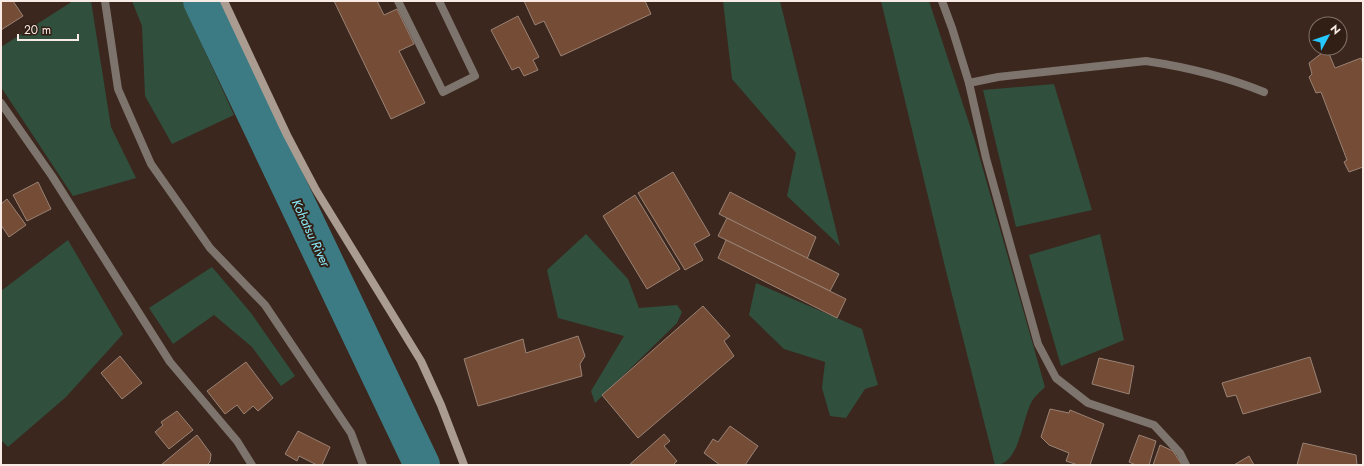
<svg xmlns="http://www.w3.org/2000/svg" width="1364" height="466" font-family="Jost,sans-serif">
<rect width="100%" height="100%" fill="#3b271d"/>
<g fill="#304f3d">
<polygon points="73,1 91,1 111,127 136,178 73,196 1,87 1,47"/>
<polygon points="132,1 182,1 234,115 172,144 145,96 142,26"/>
<polygon points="723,1 780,1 840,246 787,196 796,153 732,79"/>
<path d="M881,1H929L975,141L1045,387C1041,391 1035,396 1032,401C1022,418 1020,465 995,465L946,271Z"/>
<polygon points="1054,84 1092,210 1016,227 983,90"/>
<polygon points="586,234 628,279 639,308 677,305 682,312 677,323 595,403 591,391 624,336 558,318 547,270"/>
<polygon points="1100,234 1124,340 1061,366 1029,255"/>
<polygon points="68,240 123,334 66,397 8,447 1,440 1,291"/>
<polygon points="212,267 251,313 295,376 281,386 252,347 214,315 173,344 149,308"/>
<polygon points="756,283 862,329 878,385 865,389 846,418 830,416 822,388 825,362 784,349 749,315"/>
</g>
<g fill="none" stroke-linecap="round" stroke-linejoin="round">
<polyline stroke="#3d7b84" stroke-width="36" points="201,1 422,465"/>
</g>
<g fill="#754c35" stroke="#9a8275">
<polygon points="1,1 13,1 23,16 1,30"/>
<polygon points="334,1 377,1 384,15 397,9 414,44 399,51 425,103 391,119"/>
<polygon points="524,1 645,1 651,14 561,56 544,21 535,25"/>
<polygon points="518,16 539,57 533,60 538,70 524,76 519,67 512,70 491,30"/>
<polygon points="1327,49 1335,68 1361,58 1363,64 1363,167 1349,172 1344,162 1347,160 1321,92 1316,93 1309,77 1312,74 1309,63"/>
<polygon points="673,172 710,235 694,244 703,260 685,270 638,193"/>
<polygon points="38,182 51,209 27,221 13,195"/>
<polygon points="730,192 816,237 807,259 719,214"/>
<polygon points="635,195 680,269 647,289 603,216"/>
<polygon points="7,199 26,225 9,237 1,225 1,204"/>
<polygon points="727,218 839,274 830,291 718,236"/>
<polygon points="726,240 846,299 837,318 718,258"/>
<polygon points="703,306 730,336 724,341 734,356 638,438 602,395"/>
<polygon points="578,336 585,356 580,364 582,376 478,406 464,359 523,339 526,353"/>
<polygon points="120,356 142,383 122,399 101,373"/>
<polygon points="1310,357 1321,392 1243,414 1236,395 1227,397 1222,383"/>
<polygon points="1099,358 1134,366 1129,394 1092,384"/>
<polygon points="246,362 273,398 258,411 253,406 244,414 237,405 225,414 207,391"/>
<polygon points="1050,409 1069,413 1070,410 1104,424 1090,465 1078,465 1066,461 1069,453 1049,445 1041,437"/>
<polygon points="177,411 193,430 169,449 155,432 163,425 161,422"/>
<polygon points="730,426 758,446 745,465 720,465 704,453 713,439 718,442"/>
<polygon points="298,431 330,447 322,465 317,465 299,456 297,461 285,454"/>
<polygon points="664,434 670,441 664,446 677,461 673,465 629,465"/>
<polygon points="197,435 211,454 210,462 207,465 161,465"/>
<polygon points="1139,435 1156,441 1149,465 1136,465 1129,462"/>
<polygon points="1303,443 1356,455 1357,465 1297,465"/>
<polygon points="1160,445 1173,451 1182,465 1153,465"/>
<polygon points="1249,456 1254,465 1234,465"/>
</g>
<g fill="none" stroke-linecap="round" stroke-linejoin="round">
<g stroke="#7d746d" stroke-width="8">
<polyline points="398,1 443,92 475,76 439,1"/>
<path d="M969,83L998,77L1146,61C1186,67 1227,77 1264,92"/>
</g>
<g stroke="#7d746d" stroke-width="8">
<polyline points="105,1 118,89 151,164 210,248 265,305 351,433 363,465"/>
<polyline points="942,1 952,28 969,83 986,158 1038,344 1056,378 1088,403 1154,425 1180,453 1186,465"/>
<polyline points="1,103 52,176 170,362 237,441 252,465"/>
</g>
<polyline stroke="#aa9c90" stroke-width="8" points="224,1 287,135 316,190 421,361 441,405 464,465"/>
</g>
<g text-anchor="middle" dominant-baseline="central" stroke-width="4" stroke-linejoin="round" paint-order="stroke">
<g font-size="13" font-style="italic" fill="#89ecfb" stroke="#311e14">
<text transform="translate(311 233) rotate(65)">Kohatsu River</text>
</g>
</g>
<rect width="1364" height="466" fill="none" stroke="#f8eae4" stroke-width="4"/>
<g transform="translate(1328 36) rotate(50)"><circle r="19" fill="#311e14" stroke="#817067"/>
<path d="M0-3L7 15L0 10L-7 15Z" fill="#27c8ff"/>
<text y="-6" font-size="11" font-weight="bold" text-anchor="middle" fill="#f8eae4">N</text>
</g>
<path d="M18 34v6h60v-6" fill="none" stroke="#f8eae4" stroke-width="2"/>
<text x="24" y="34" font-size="12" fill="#f8eae4" stroke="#311e14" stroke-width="3" paint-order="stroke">20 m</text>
</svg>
